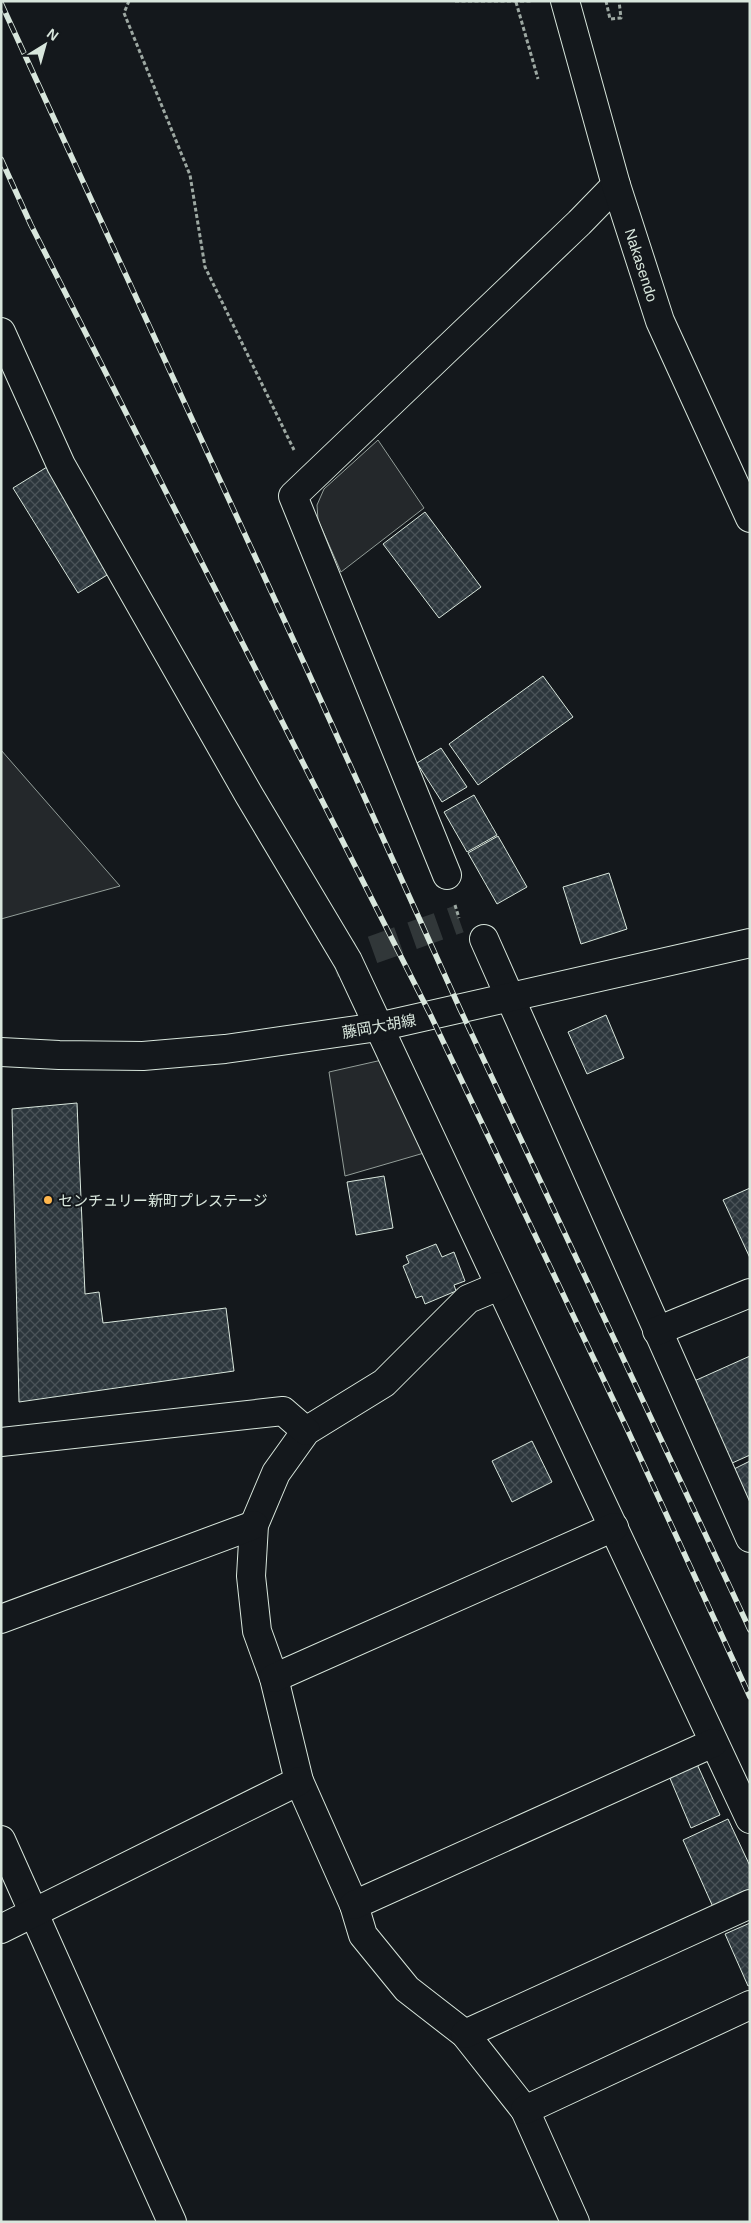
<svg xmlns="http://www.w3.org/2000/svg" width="751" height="2223" font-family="Helvetica,'Noto Sans JP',sans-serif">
<defs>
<pattern id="building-cross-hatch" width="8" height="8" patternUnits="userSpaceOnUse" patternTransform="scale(1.25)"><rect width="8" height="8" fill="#2c363c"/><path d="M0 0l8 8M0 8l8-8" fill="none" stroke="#4a5358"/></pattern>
</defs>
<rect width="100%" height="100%" fill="#14181c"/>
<g fill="#24282b" stroke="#939e99">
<polygon points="378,440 424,508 341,572 318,520 317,505 324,489"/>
<polygon points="1,750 120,886 1,919"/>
<polygon points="382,1060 424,1153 345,1176 329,1072"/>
</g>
<g fill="url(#building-cross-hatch)" stroke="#d8e6dc">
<polygon points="47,467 112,572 78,593 13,488"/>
<polygon points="425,512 481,587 439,618 383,544"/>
<polygon points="543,676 573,717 478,785 449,744"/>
<polygon points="441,748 467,787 442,802 417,763"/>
<polygon points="474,795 497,835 467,852 444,812"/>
<polygon points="498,836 527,887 497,904 468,853"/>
<polygon points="609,873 627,929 581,944 563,887"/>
<polygon points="606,1015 624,1058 587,1074 568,1032"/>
<polygon points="77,1103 85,1294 99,1292 103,1323 226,1308 234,1371 19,1402 12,1109"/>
<polygon points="384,1176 393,1228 356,1235 347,1182"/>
<polygon points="750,1188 750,1258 723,1200"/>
<polygon points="436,1244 442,1257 454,1252 465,1281 454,1285 456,1291 425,1304 422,1296 416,1298 403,1266 409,1263 406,1256"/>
<polygon points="750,1356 750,1455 730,1464 692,1382"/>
<polygon points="532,1441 552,1482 512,1502 492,1461"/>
<polygon points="750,1461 750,1501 748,1502 732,1470"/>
<polygon points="697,1764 720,1815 691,1828 669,1776"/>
<polygon points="728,1819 750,1866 750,1890 713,1907 683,1840"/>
<polygon points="750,1923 750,1985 748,1986 725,1934"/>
</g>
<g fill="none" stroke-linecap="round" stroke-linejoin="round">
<polyline stroke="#313739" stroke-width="28" stroke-dasharray="28 14" stroke-linecap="butt" points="333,964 459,919"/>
<defs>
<g id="minor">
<polyline points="1,332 61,465 249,795 348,961 750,1819"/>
<polyline points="447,875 293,496 579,223 616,185"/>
<polyline points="484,939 750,1538"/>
<polyline points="499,1286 468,1299 384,1383 306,1431 276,1473 254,1525 251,1576 257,1631 274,1678 299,1781 354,1905 363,1935 407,1989 465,2034 525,2110 575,2222"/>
<polyline points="657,1331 750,1293"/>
<polyline points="1,1442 283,1411 306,1431"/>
<polyline points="1,1619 254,1525"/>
<polyline points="274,1678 614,1527"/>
<polyline points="1,1840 172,2222"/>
<polyline points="354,1905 713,1743"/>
<polyline points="1,1929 299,1781"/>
<polyline points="465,2034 750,1904"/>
<polyline points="525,2110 750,2005"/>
</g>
<polyline id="major" points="1,1052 59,1055 143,1056 225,1049 378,1027 750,943"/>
<g id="highway">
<path id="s1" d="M565,1L616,185L660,321L750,518"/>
</g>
</defs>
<use href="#minor" stroke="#d8e6dc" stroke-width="30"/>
<use href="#major" stroke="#d8e6dc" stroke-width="30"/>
<use href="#highway" stroke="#d8e6dc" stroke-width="30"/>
<g stroke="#9da8a2" stroke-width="3" stroke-dasharray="4 2.5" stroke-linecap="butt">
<polyline points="129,1 124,13 190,175 205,267 294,450"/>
<polyline points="455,1 531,1"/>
<polyline points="606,1 610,19 621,18 619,1"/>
<polyline points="516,2 538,79"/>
<polyline points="455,905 459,918"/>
</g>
<use href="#minor" stroke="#14181c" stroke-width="28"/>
<use href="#major" stroke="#14181c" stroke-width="28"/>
<use href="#highway" stroke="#14181c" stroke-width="28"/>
<defs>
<g id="rail">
<polyline points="1,3 309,674 460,1009 750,1630"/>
<polyline points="1,159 31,225 431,1016 629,1433 750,1697"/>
</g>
</defs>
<use href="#rail" stroke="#d8e6dc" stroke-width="5.5"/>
<use href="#rail" stroke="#14181c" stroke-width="4" stroke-dasharray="11" stroke-linecap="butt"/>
</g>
<circle fill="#ffb74d" stroke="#14181c" stroke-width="2" cx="48" cy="1200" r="5"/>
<g text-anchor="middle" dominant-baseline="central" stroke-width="4" stroke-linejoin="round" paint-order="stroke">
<g font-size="15" fill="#d8e6dc" stroke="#14181c">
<text stroke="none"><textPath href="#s1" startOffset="275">Nakasendo</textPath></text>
<text transform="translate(379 1026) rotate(-10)">藤岡大胡線</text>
</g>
<g font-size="15" fill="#d8e6dc" stroke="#14181c" text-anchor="start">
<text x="58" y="1200">センチュリー新町プレステージ</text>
</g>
</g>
<rect width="751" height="2223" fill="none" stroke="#d8e6dc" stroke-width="5"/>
<g transform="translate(45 45) rotate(37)" stroke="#14181c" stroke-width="4" paint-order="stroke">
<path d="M0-4L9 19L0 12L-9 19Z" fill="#d8e6dc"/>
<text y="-8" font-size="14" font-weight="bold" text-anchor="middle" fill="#d8e6dc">N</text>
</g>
</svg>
